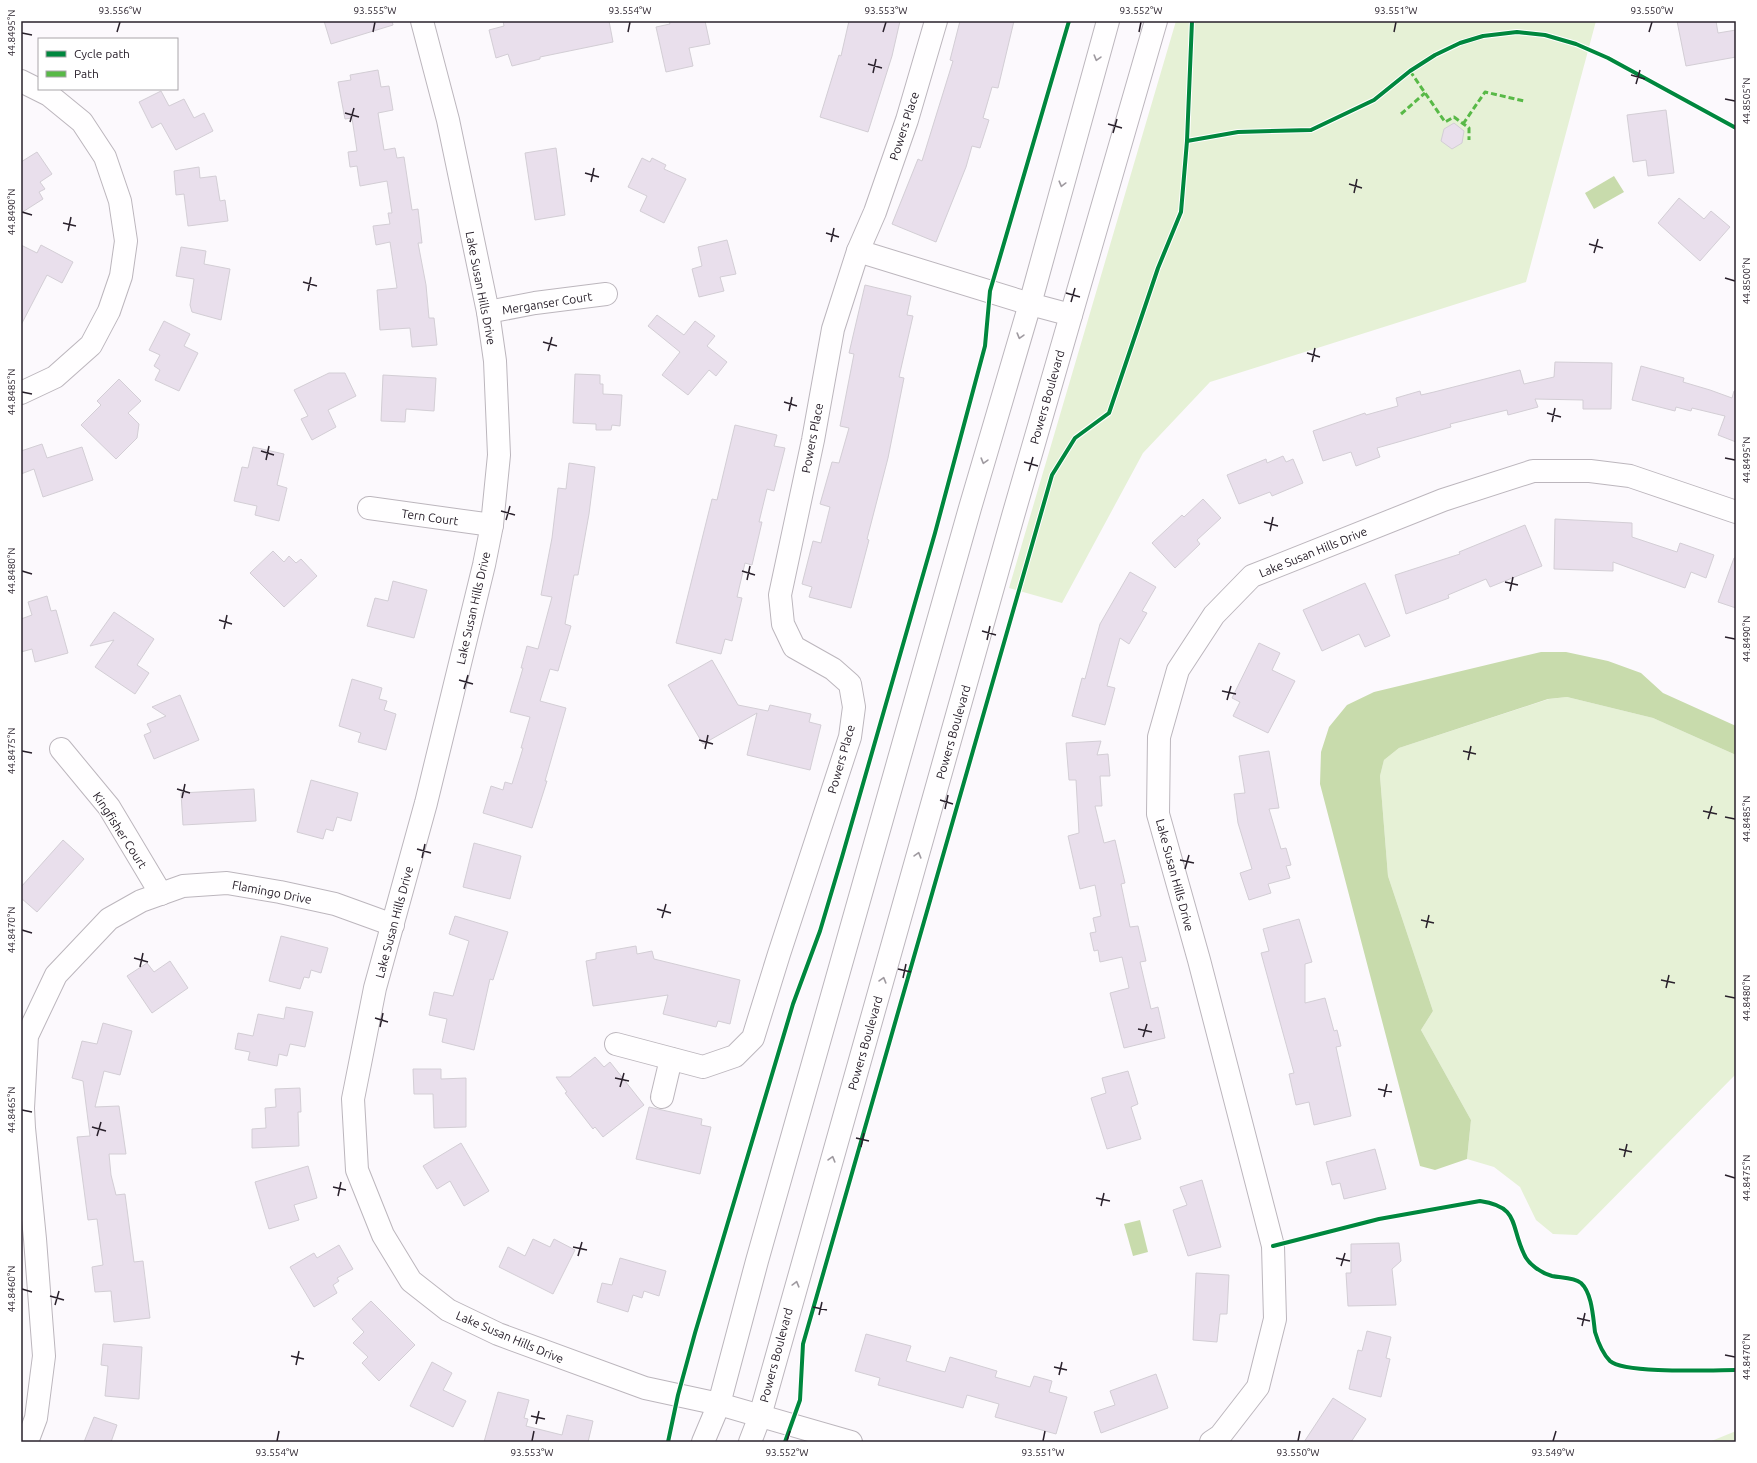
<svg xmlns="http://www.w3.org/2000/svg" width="1757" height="1463" font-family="Ubuntu,sans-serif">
<rect width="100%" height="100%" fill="#fcf9fd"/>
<g fill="#e6f1d6">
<polygon points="1176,21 1596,21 1526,282 1210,382 1143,453 1062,603 1009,588"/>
<polygon points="1567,697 1653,718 1736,755 1736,1074 1577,1235 1553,1234 1536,1220 1520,1187 1494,1167 1467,1159 1471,1120 1421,1030 1433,1011 1388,876 1380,776 1384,760 1399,748 1549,699"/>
<polygon points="1736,1431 1736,1442 1707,1442 1709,1442"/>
</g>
<g fill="#c8dbac">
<polygon points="1614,176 1624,192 1594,209 1585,193"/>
<polygon points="1541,652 1566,652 1608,661 1641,673 1663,693 1736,726 1736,755 1653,718 1567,697 1548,699 1399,748 1384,760 1380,776 1388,876 1433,1011 1421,1030 1471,1120 1467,1159 1435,1170 1420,1166 1320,784 1321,752 1329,727 1347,705 1374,692"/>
<polygon points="1140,1220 1148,1252 1133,1256 1124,1224"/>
</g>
<g fill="#e9dfec" stroke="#d3ced5">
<polygon points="324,21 392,21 393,25 331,44"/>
<polygon points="503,21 609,21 613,42 540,57 540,59 512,66 508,54 496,58 489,30 504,26"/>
<polygon points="669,21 705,21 710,44 689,48 693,66 666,72 656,27 670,24"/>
<polygon points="849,21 900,21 892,56 868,132 820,117 839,55 841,56"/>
<polygon points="960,21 1014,21 998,88 992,87 983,118 989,120 980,148 972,146 966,167 936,242 892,224 918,159 922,161 953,61 950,60"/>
<polygon points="1677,21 1716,21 1718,33 1736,30 1736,57 1686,66"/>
<polygon points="378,70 381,87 389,86 393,110 378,113 384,150 395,148 397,158 404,157 412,210 418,209 422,243 418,243 426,285 429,318 434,318 437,345 412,347 410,328 380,330 377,290 397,288 390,242 376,245 373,226 390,224 388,213 392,213 387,181 360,186 357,166 350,167 348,152 357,151 352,118 345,119 338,82 351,80 350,75"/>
<polygon points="161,91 169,106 184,99 194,118 204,113 213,131 176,150 161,123 152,128 139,102"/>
<polygon points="1666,110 1674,173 1648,176 1646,160 1633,162 1627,115"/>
<polygon points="1454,123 1464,131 1462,143 1452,149 1441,141 1444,129"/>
<polygon points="556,148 565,215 535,220 525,153"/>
<polygon points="37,152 52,174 40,182 45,189 39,192 43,199 21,213 21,162"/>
<polygon points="642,158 650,162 652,158 666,165 664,169 686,179 664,223 640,211 647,196 628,187"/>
<polygon points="199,167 200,178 216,176 220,201 225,200 228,221 188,226 184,194 176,195 174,171"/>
<polygon points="1679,198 1704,219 1711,211 1730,227 1700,261 1658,223"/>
<polygon points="727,240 736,274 720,277 724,291 699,297 692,269 702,266 698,247"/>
<polygon points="21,245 37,253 41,245 73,262 62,283 47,275 21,325"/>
<polygon points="181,247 206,251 204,264 230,269 221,320 192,312 190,305 194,279 176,276"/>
<polygon points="865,285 911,296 907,315 913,316 899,377 904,378 888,458 867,539 869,540 851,608 809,597 812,587 802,584 813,541 821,543 830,507 820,504 832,462 839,463 849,428 840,426 854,354 849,353"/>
<polygon points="657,315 684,335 695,321 715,336 707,346 727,362 716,376 709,370 688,395 662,375 680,352 648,326"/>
<polygon points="164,321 190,334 184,346 198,353 179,391 155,380 160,370 154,366 160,355 149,350"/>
<polygon points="1555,362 1612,363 1611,409 1583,409 1583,400 1535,399 1538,407 1508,415 1507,410 1450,424 1451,427 1377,448 1380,457 1356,466 1351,452 1323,461 1313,431 1365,413 1366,415 1398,406 1396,398 1420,391 1421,395 1434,392 1520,370 1524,384 1554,377"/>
<polygon points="1641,366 1684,378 1683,382 1710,390 1732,398 1734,391 1736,391 1736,442 1718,435 1725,416 1692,408 1691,411 1676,407 1675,411 1632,400"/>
<polygon points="329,373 345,373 356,396 328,410 336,427 312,440 301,419 308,416 294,390"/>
<polygon points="575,374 600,375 600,384 603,384 603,394 622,395 620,426 612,425 611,430 596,430 596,424 573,423"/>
<polygon points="383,375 436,378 434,411 406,409 405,422 381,421"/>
<polygon points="119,379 141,401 128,413 139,424 137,438 116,459 81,425 101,405 97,401"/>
<polygon points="735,425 777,435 774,446 785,448 774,491 767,489 759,522 762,522 752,565 745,563 737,597 742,598 732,641 725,639 721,654 676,643 712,499 717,500"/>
<polygon points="42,444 47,458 82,447 93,480 43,497 34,469 21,474 21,451"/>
<polygon points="253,447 284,454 277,485 287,488 279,521 255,515 257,506 234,501 242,467 248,468"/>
<polygon points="1283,456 1286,462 1293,459 1303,483 1272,496 1270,492 1239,504 1227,475 1266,459 1267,463"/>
<polygon points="569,463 595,467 589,514 578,575 574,575 565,624 571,626 558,671 550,669 540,701 566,708 545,781 547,781 532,828 483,813 491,786 503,790 505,782 512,784 523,748 521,748 530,717 510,712 523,668 521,668 527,646 538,649 552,597 541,595 552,538 558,488 566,489"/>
<polygon points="1203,499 1221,518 1197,540 1200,544 1175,568 1152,543 1182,515 1184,517"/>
<polygon points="1555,519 1632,523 1632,537 1677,552 1680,543 1714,555 1706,578 1691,572 1685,588 1613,562 1613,571 1554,569"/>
<polygon points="1525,525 1542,566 1490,587 1486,579 1448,595 1449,598 1406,614 1395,575 1460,554 1459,552"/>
<polygon points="273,551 284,562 289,556 296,563 301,559 317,576 284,607 250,573"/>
<polygon points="1734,558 1736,558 1736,608 1718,602"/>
<polygon points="1130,572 1156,587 1142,611 1147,613 1129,644 1120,638 1107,686 1115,688 1105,725 1072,716 1082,678 1085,679 1100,624"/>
<polygon points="393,581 427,590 414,638 367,626 375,598 388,601"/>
<polygon points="1365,583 1390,636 1365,647 1359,634 1322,651 1303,610"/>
<polygon points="47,596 51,611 56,610 68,653 35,662 32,649 21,652 21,619 32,615 28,602"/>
<polygon points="114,612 154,639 137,665 149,673 135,694 95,667 114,640 90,646"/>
<polygon points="1259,643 1280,653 1272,670 1295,681 1268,733 1233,716 1240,702 1232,698"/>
<polygon points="712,660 738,705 768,711 770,705 811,714 809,722 821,725 810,770 747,755 757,713 703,744 668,685"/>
<polygon points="352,679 382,688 379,699 387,701 384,710 396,714 386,750 358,742 361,733 339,726"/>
<polygon points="180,695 199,740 154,759 144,735 151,732 147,724 166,716 152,707"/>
<polygon points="1101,741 1097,755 1108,754 1110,776 1100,776 1102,806 1095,806 1104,843 1115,840 1125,883 1121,884 1130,927 1138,926 1146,961 1140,962 1151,1009 1158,1007 1165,1038 1124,1048 1110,993 1129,988 1122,957 1100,962 1098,950 1094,951 1090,933 1096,932 1093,918 1101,916 1095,885 1080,889 1068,836 1079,833 1076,780 1069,780 1066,743"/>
<polygon points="1269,751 1279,808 1269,809 1281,849 1286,848 1291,865 1286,866 1290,878 1268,884 1271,893 1249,900 1240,873 1252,869 1238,823 1234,794 1245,793 1239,756"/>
<polygon points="311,780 358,793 351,821 337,817 333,831 326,829 323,839 297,832"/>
<polygon points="254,789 256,821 183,825 181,793"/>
<polygon points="63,840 84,859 37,912 21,898 21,887"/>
<polygon points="474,843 521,856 510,899 463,887"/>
<polygon points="455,916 508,932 493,980 490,979 474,1050 442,1042 447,1019 429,1015 434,992 453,996 469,941 449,934"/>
<polygon points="1299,919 1312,962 1305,964 1305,1003 1325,998 1334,1031 1337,1030 1341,1046 1336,1047 1351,1116 1314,1125 1309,1102 1296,1105 1289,1074 1294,1073 1261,953 1269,951 1263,929"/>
<polygon points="281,936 328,948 321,973 311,970 309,978 304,977 300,989 269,981"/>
<polygon points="636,946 637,954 652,951 654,959 740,980 730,1024 718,1021 716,1027 663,1014 668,995 593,1006 586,961 596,959 596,953"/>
<polygon points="170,961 188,988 152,1013 127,976 147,963 154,972"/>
<polygon points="286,1007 313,1012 305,1047 290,1044 287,1056 279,1054 277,1066 248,1060 250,1052 235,1049 238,1033 253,1036 258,1014 284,1019"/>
<polygon points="103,1023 132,1031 120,1075 104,1071 95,1107 119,1106 126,1154 109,1154 111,1175 116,1195 125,1194 134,1262 143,1261 150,1318 114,1322 111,1291 95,1292 92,1267 103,1265 97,1219 88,1220 77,1137 90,1136 83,1081 72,1078 82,1041 97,1044"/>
<polygon points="595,1057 604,1067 610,1062 644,1105 603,1137 595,1127 593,1129 565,1093 567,1092 556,1077 570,1077"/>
<polygon points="413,1069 441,1069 441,1079 466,1078 466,1127 434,1128 433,1094 414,1094"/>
<polygon points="1128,1071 1138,1104 1131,1107 1141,1139 1107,1149 1091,1098 1106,1093 1102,1078"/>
<polygon points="300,1088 301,1112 298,1112 299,1146 252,1148 252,1129 266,1128 265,1108 276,1107 275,1089"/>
<polygon points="649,1107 702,1119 701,1125 711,1127 700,1174 636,1159"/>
<polygon points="461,1143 489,1191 464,1206 450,1181 437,1189 423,1166"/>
<polygon points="1375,1149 1386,1189 1344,1199 1340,1183 1332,1185 1326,1162"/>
<polygon points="308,1166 317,1198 294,1205 299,1220 269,1229 255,1182"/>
<polygon points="1202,1180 1221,1247 1188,1256 1173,1210 1187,1205 1180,1187"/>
<polygon points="533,1239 550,1247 554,1239 575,1250 553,1294 499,1267 508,1247 525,1256"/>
<polygon points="1399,1243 1401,1261 1392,1269 1396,1305 1348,1306 1346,1273 1351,1273 1351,1244"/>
<polygon points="339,1245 353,1269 337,1278 339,1281 333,1285 337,1293 314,1307 290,1267 314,1253 317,1258"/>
<polygon points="620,1258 666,1271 659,1296 644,1291 642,1298 633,1295 628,1312 597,1302 602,1283 612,1285"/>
<polygon points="1196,1273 1229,1275 1227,1314 1220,1314 1217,1342 1193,1340"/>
<polygon points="371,1301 415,1345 379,1381 362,1363 368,1357 353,1343 364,1332 352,1319"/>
<polygon points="1367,1331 1391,1337 1386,1358 1390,1359 1381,1397 1349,1389 1358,1350 1362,1351"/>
<polygon points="866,1334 911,1346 906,1361 945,1372 950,1357 997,1371 995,1377 1030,1387 1034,1376 1052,1381 1049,1392 1067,1397 1056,1434 995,1417 999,1404 967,1395 963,1408 878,1385 880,1378 855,1371"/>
<polygon points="103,1344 142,1347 139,1399 105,1396 108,1366 101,1365"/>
<polygon points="432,1362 452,1373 443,1390 466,1401 453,1427 410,1406"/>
<polygon points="1156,1374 1168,1408 1101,1433 1094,1412 1115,1405 1110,1391"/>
<polygon points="498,1392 529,1400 524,1418 528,1419 526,1426 562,1435 567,1415 593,1421 588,1442 484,1442"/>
<polygon points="1333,1398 1366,1419 1351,1442 1304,1442"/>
<polygon points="94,1417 117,1425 111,1442 84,1442"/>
</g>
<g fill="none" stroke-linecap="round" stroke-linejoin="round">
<defs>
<g id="minor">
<polyline points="422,21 448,120 488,312 495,361 499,455 492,525 484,565 426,803 375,988 353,1099 357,1170 383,1235 411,1281 448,1310 498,1334 645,1388 719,1404 851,1442"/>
<polyline points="21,81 49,95 82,122 105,157 120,201 126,241 121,276 109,311 91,345 55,377 21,393"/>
<polyline points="858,251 1030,304 1071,315"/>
<polyline points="488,312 535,303 606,294"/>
<polyline points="369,508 492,525"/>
<polyline points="61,749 109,807 161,894"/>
<polyline points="616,1044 703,1067 735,1056 753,1038 779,954 850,737 854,707 850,684 833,669 794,647 783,624 780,595 813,440 833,329 858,251 875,212 907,120 936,21"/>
<polyline points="662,1097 671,1059"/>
<polyline points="27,1442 36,1418 44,1356 35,1239 24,1128 23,1108 27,1036 56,975 109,919 141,901 183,886 227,883 280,892 335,904 393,925"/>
<polyline points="1211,1442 1220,1436 1258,1387 1275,1319 1273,1246 1199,960 1158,814 1159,737 1178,670 1214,615 1252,576 1443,500 1533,471 1590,471 1630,476 1736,512"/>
</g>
<g id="secondary">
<polyline points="703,1442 719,1404 757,1261 970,508 1030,304 1108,21"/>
<polyline points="750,1442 760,1416 1013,516 1156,21"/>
</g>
</defs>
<use href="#minor" stroke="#bcb6bd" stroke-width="24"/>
<use href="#secondary" stroke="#bcb6bd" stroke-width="24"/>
<use href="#minor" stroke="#fffeff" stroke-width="22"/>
<use href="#secondary" stroke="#fffeff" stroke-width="22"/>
<g stroke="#58b947" stroke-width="3" stroke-dasharray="6 3" stroke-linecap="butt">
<polyline points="1410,71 1445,122 1454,117 1469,128 1469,140"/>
<polyline points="1401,114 1425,93"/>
<polyline points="1463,124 1485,92 1524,101"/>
</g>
<defs>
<g id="cycleway">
<polyline points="1187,141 1238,132 1311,130 1374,100 1410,71 1435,55 1460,43 1483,36 1517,32 1545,35 1576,44 1608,58 1736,128"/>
<path d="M1273,1246L1379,1219L1480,1201C1520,1207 1510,1225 1524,1254C1528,1264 1541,1273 1552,1276C1561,1278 1573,1277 1581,1283C1592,1293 1593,1317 1595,1332C1598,1342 1602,1353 1610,1361C1624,1374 1714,1370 1736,1370"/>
<polyline points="668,1442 678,1395 695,1333 793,1004 820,931 842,857 935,533 985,346 990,291 1069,21"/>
<polyline points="785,1442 800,1400 803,1344 1052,475 1075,438 1109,413 1158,268 1181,212 1187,141 1192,21"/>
</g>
</defs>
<use href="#cycleway" stroke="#fff" stroke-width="6"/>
<use href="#cycleway" stroke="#00873e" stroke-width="4"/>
</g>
<defs><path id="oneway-chevron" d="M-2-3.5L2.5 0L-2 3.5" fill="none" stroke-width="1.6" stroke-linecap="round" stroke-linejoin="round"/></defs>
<g stroke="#9f9aa0">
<use href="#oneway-chevron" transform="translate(1097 58) rotate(106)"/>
<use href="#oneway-chevron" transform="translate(1062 184) rotate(105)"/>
<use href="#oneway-chevron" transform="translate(1020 336) rotate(106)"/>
<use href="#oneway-chevron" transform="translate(984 461) rotate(106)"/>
<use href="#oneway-chevron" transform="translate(918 855) rotate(-74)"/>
<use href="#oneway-chevron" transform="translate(883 980) rotate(-74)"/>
<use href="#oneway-chevron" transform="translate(832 1159) rotate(-74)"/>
<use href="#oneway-chevron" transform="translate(796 1284) rotate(-75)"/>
</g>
<path fill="none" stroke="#29202b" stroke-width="1.5" d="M117,32L120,22M373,32L375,22M628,32L630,22M883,32L886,22M1139,32L1141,22M1394,32L1396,22M1649,32L1652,22M22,33L32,35M868,64L882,68M873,73L876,59M1631,75L1645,79M1636,84L1640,70M1725,99L1735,101M345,113L359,117M350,122L354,108M1108,124L1122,128M1113,133L1117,119M585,173L599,177M591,182L594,168M1349,184L1362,188M1354,193L1357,179M22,212L32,215M63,223L76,226M68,231L71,217M826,233L839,237M831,242L834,228M1589,244L1603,248M1594,253L1598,239M1725,278L1735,281M303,282L317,286M308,291L311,277M1066,293L1080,297M1071,302L1075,288M543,342L557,346M548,351L552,337M1307,353L1320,357M1312,362L1315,348M22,392L32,394M784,402L797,406M789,411L792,397M1547,413L1561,417M1552,422L1555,408M261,451L274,455M1725,458L1735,460M266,460L269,446M1024,462L1038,466M1029,471L1033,457M501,511L515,515M506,520L510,506M1264,522L1278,526M1270,531L1273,517M22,571L32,574M742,571L755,575M747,580L750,566M1505,582L1518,585M1510,591L1513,577M219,620L232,624M224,629L227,615M982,631L996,635M1725,637L1735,639M987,640L990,626M459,680L473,684M464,689L468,675M1222,691L1236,694M1227,700L1231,686M699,740L713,744M705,749L708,735M22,751L32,753M1463,751L1476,754M1468,760L1471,746M177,789L190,793M182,798L185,784M940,800L953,804M945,809L948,795M1703,811L1717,814M1725,817L1735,819M1708,819L1712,806M417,849L431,853M422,858L425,844M1180,860L1194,863M1185,869L1189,855M657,909L671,913M662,918L666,904M1421,920L1434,923M1426,928L1429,915M22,930L32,933M134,958L148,962M140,967L143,953M898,969L911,972M903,978L906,964M1661,980L1675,983M1666,988L1669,975M1725,996L1735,998M375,1018L388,1022M380,1027L383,1013M1138,1029L1152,1032M1143,1037L1147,1024M615,1078L629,1081M620,1087L624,1073M1378,1089L1392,1092M1384,1097L1387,1084M22,1110L32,1112M92,1127L106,1131M97,1136L101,1122M856,1138L869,1141M861,1147L864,1133M1619,1149L1632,1152M1624,1157L1627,1144M1725,1175L1735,1178M333,1187L346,1190M338,1196L341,1182M1096,1198L1110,1201M1101,1206L1104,1193M573,1247L587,1250M578,1256L582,1242M1336,1258L1350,1261M1341,1266L1345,1253M22,1289L32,1292M50,1296L64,1300M55,1305L59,1291M813,1307L827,1310M819,1315L822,1302M1577,1318L1590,1321M1582,1326L1585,1313M1725,1355L1735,1357M291,1356L304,1359M296,1365L299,1351M1054,1367L1067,1370M1059,1375L1062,1362M531,1416L545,1419M536,1424L539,1411M277,1441L279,1431M532,1441L534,1431M787,1441L790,1431M1043,1441L1045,1431M1298,1441L1300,1431M1553,1441L1556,1431"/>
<g text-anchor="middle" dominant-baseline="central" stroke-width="3" stroke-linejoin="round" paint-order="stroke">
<g font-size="12" fill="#29202b" stroke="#fff">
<text transform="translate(904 126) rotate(-72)">Powers Place</text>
<text transform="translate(481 288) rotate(79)">Lake Susan Hills Drive</text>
<text transform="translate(547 303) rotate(-9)">Merganser Court</text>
<text transform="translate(1047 397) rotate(-74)">Powers Boulevard</text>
<text transform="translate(812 438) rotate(-79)">Powers Place</text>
<text transform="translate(430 517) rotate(8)">Tern Court</text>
<text transform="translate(1313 552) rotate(-22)">Lake Susan Hills Drive</text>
<text transform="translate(473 608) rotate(-77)">Lake Susan Hills Drive</text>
<text transform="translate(953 732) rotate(-74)">Powers Boulevard</text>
<text transform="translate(841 759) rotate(-74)">Powers Place</text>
<text transform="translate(120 830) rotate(57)">Kingfisher Court</text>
<text transform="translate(1175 875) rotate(75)">Lake Susan Hills Drive</text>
<text transform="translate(272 892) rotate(11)">Flamingo Drive</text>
<text transform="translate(394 922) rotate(-75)">Lake Susan Hills Drive</text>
<text transform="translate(865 1043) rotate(-74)">Powers Boulevard</text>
<text transform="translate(510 1337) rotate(23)">Lake Susan Hills Drive</text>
<text transform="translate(776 1355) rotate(-75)">Powers Boulevard</text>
</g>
</g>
<rect width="1757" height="1463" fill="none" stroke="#ffffff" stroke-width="44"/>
<rect x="38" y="38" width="140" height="52" fill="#ffffff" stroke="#a9a6aa"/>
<rect x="46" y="51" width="20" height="6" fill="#00873e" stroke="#a9a6aa"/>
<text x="74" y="58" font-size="12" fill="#29202b">Cycle path</text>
<rect x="46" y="71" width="20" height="6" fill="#58b947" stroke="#a9a6aa"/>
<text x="74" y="78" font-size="12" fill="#29202b">Path</text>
<rect x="22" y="22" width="1713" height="1419" fill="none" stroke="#29202b" stroke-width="1.5"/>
<g font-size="10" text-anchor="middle" fill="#29202b">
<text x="120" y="14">93.556°W</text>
<text x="375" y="14">93.555°W</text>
<text x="630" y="14">93.554°W</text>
<text x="886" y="14">93.553°W</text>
<text x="1141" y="14">93.552°W</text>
<text x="1396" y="14">93.551°W</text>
<text x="1652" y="14">93.550°W</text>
<text transform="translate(11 33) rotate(-90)" y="4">44.8495°N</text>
<text transform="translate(1746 101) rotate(-90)" y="4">44.8505°N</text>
<text transform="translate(11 212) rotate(-90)" y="4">44.8490°N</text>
<text transform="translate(1746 281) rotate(-90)" y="4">44.8500°N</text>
<text transform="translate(11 392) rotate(-90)" y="4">44.8485°N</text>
<text transform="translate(1746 460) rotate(-90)" y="4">44.8495°N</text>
<text transform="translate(11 571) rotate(-90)" y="4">44.8480°N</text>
<text transform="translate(1746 639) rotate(-90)" y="4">44.8490°N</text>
<text transform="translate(11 751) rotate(-90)" y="4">44.8475°N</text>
<text transform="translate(1746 819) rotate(-90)" y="4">44.8485°N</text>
<text transform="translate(11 930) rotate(-90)" y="4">44.8470°N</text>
<text transform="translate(1746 998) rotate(-90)" y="4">44.8480°N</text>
<text transform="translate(11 1110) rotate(-90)" y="4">44.8465°N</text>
<text transform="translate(1746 1178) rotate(-90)" y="4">44.8475°N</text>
<text transform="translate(11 1289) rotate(-90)" y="4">44.8460°N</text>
<text transform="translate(1746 1357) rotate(-90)" y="4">44.8470°N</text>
<text x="277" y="1456">93.554°W</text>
<text x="532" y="1456">93.553°W</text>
<text x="787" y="1456">93.552°W</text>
<text x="1043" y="1456">93.551°W</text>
<text x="1298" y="1456">93.550°W</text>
<text x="1553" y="1456">93.549°W</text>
</g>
</svg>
